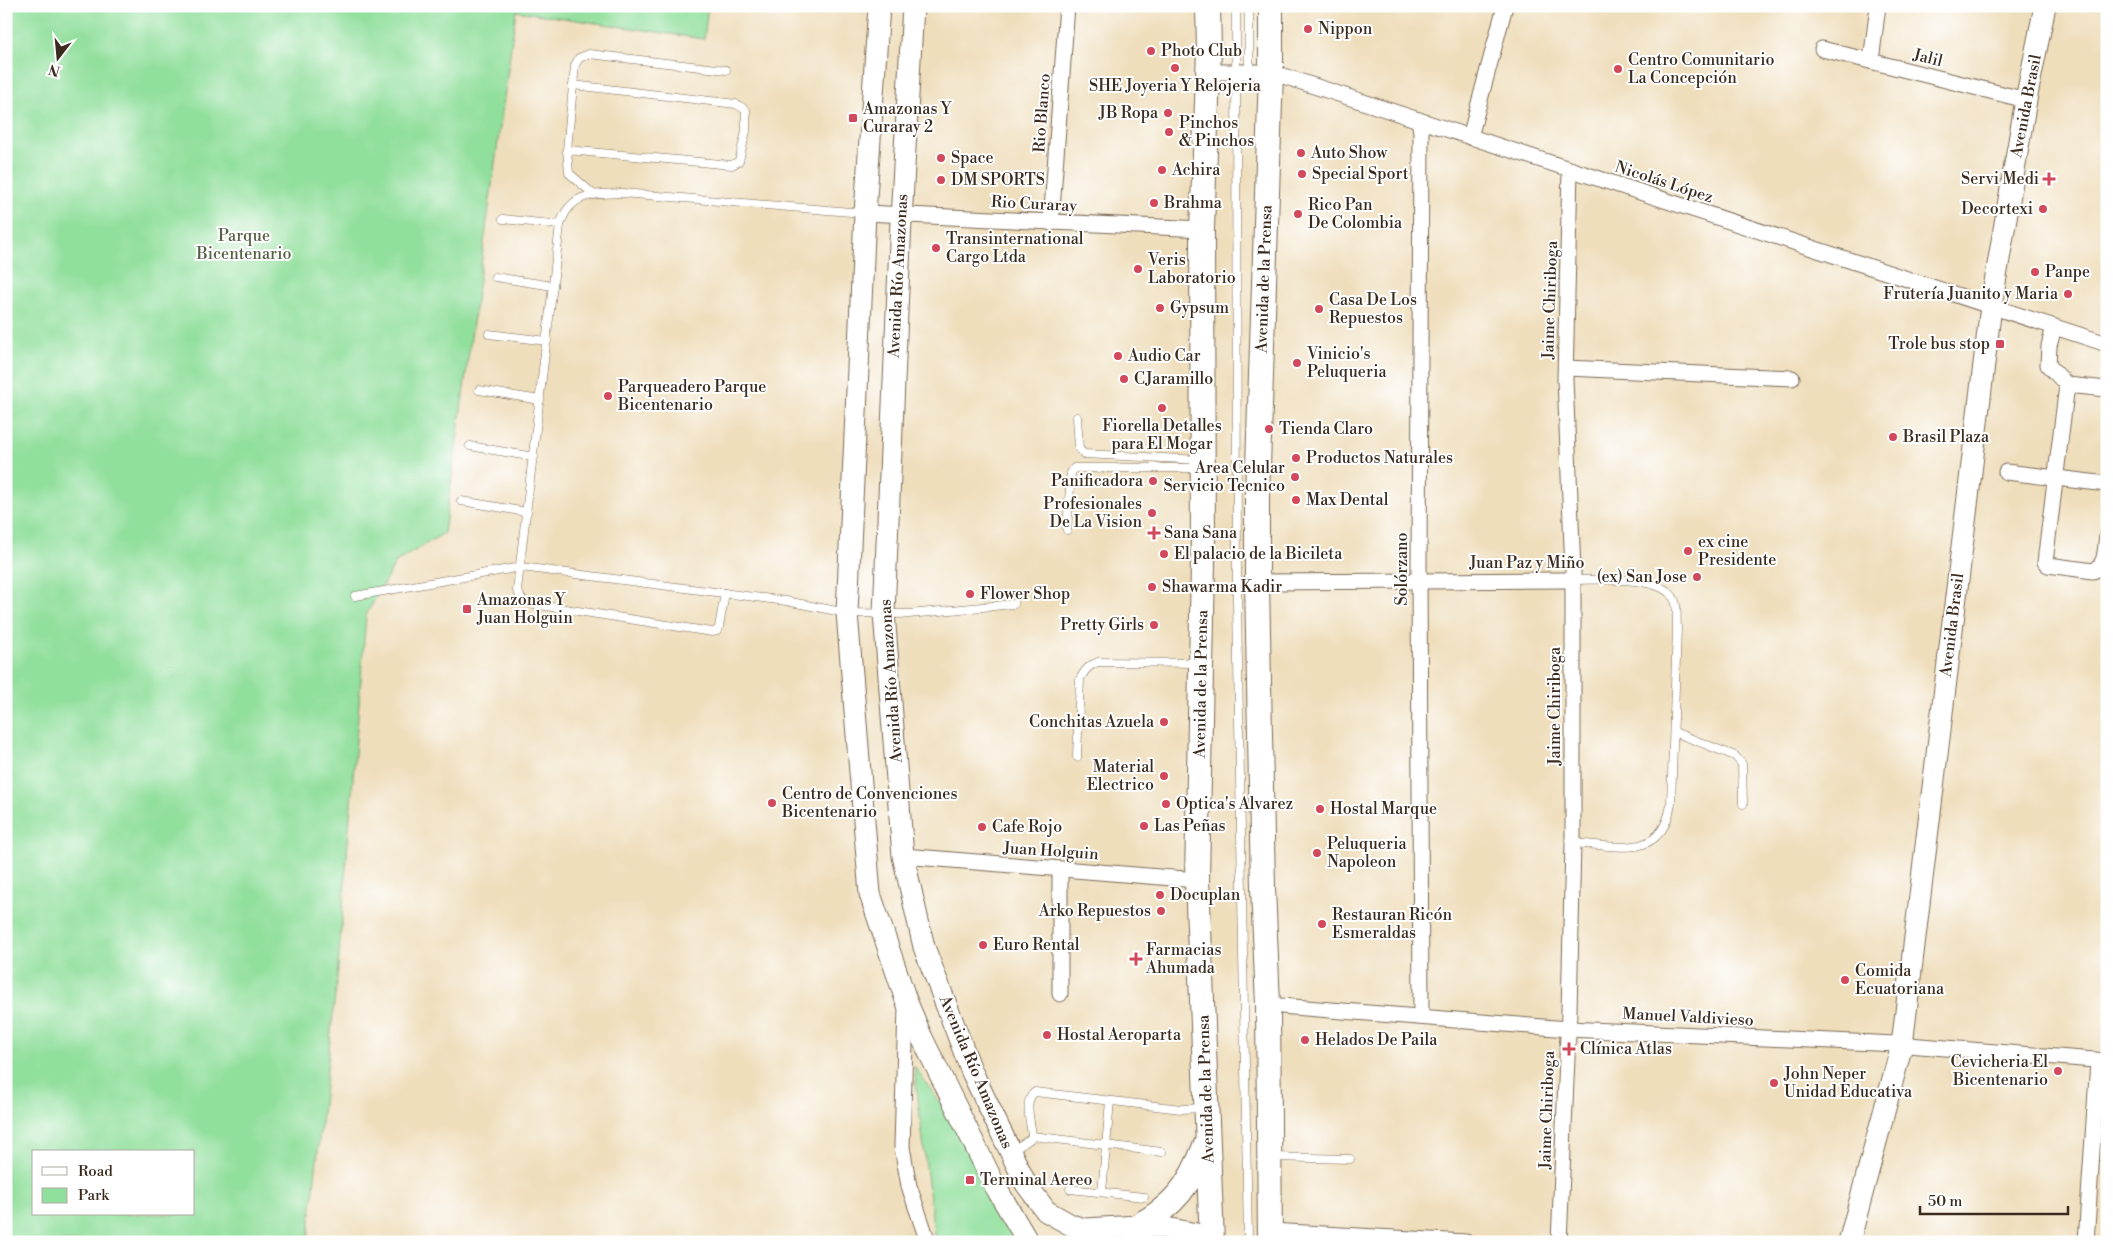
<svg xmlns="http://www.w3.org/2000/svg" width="2113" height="1248" font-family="'Libre Bodoni',serif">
<rect width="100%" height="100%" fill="#fff"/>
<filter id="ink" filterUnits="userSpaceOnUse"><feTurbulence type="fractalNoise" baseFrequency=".02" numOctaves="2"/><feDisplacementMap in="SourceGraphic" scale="10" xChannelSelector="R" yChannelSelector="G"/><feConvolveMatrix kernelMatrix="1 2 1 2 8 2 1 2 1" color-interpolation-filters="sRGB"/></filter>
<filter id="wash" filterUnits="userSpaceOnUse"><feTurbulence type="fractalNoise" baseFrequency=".0096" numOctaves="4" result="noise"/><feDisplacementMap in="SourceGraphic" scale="20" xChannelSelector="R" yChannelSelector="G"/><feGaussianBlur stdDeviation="1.12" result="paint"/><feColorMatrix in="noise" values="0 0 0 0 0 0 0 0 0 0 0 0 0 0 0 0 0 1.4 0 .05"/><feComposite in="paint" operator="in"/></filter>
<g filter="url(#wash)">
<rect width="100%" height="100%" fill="#efdebc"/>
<g fill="#91df9c" stroke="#66845d" fill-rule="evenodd">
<path d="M6,6H708L704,39L516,11L444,533L396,562L366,615L338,968L308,1242H6ZM34,1152H194V1214H34Z"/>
<polygon points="914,1066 1038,1242 935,1242"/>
</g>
</g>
<g filter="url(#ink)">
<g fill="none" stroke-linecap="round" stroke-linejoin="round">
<defs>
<g id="lane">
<polyline points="1236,6 1237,602 1248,1242"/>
<polyline points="1249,6 1249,72"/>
<polyline points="567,150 732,165 739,161 746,131 746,110 736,104 573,85"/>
<polyline points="593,194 569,173 567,150 575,65 579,58 589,54 726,70"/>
<polyline points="503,219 560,225"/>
<polyline points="495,277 553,286"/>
<polyline points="489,334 547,341"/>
<polyline points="479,390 540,400"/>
<polyline points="1077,417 1079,449 1084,454 1201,460"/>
<polyline points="470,446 534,457"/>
<polyline points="461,501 527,512"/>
<polyline points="1067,530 1071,473 1074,468 1201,468"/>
<path d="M1572,580C1596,580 1665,574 1675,601C1678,608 1676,620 1677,628L1671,804C1662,862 1616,845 1573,843"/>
<path d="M725,593L719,627L717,631L712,632L533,604L522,600L517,590L560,225C570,193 592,194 622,193L863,213"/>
<polyline points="355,596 521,567 786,601 847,613 909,614 1014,604"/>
<polyline points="1674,732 1735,756 1742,764 1743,804"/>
<path d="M1077,757L1080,679C1085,670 1089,665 1098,662L1199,663"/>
<polyline points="1032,1136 1162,1152"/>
<path d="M1011,1152L1030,1139L1032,1136C1031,1123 1023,1100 1035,1092L1181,1109L1205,1108"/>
<polyline points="1272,1157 1350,1159"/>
<polyline points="1070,1189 1144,1197"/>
<polyline points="1102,1192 1110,1101"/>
</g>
<g id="street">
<polyline points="1822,49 2026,100"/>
<polyline points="1871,61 1878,6"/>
<polyline points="1208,72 1271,72 2107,344"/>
<polyline points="1419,120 1421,132 1419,569 1421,1017"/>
<polyline points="1470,137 1505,6"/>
<polyline points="865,213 1202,229"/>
<polyline points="1051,223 1067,6"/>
<path d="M2054,327L2049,346L2048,365L2067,385L2045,562L2048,565L2093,571C2107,566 2105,547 2107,535"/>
<polyline points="1566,368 1792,378"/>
<polyline points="2067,385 2107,389"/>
<polyline points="2006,472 2107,484"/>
<polyline points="1257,582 1572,580"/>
<polyline points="903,856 1197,880"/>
<polyline points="1060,994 1060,870"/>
<polyline points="1268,1005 1568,1029 1896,1044 2107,1061"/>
<polyline points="906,1007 902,1147 909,1186 928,1242"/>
<polyline points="1270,1231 1466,1242"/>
<polyline points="1559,1242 1569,1012 1573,843 1573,570 1565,379 1570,169"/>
<polyline points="2086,1242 2098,1061"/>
</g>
<g id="secondary">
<polyline points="879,6 865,213 847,613 870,894 906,1000 922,1038 995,1186 1028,1242"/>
<polyline points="913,6 901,220 884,613 903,856 924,947 972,1072 1026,1184 1046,1211 1071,1225 1085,1229 1138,1226 1161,1227 1196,1234 1214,1242"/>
<polyline points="1849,1242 1902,1045 1991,306 2026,100 2045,6"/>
</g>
<g id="primary">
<polyline points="1208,6 1209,50 1202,229 1203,562 1197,880 1212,1242"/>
<path d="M1138,1226C1175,1205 1190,1185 1205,1146"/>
<polyline points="1270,1242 1268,1005 1263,888 1257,582 1257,497 1271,72 1271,6"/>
</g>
</defs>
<use href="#lane" stroke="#7a6955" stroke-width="9"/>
<use href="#street" stroke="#7a6955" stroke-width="17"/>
<use href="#secondary" stroke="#7a6955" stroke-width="23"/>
<use href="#primary" stroke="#7a6955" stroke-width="26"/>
<use href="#lane" stroke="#fff" stroke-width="8"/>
<use href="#street" stroke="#fff" stroke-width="15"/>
<use href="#secondary" stroke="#fff" stroke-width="21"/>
<use href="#primary" stroke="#fff" stroke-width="24"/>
</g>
</g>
<g fill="#d1495b" stroke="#fff" stroke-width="2">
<circle cx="1308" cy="29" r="5"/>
<circle cx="1151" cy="51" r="5"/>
<circle cx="1175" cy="68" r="5"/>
<circle cx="1618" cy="69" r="5"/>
<circle cx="1168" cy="113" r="5"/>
<rect x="848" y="113" width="10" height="10" rx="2.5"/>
<circle cx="1169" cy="132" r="5"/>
<circle cx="1301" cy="153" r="5"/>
<circle cx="941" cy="158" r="5"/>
<circle cx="1162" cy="170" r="5"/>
<circle cx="1302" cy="174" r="5"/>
<path d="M2046.5 171.5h5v5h5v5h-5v5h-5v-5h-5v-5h5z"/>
<circle cx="941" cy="180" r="5"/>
<circle cx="1154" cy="203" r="5"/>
<circle cx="2043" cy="209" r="5"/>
<circle cx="1298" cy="214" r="5"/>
<circle cx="936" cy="248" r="5"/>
<circle cx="1138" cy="269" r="5"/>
<circle cx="2035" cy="272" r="5"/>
<circle cx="2068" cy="294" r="5"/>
<circle cx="1160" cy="308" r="5"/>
<circle cx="1319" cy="309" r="5"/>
<rect x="1995" y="339" width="10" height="10" rx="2.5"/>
<circle cx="1118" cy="356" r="5"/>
<circle cx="1297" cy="363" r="5"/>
<circle cx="1124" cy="379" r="5"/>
<circle cx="608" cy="396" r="5"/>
<circle cx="1162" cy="408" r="5"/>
<circle cx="1269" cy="429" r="5"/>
<circle cx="1893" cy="437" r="5"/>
<circle cx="1296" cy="458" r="5"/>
<circle cx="1295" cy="477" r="5"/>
<circle cx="1153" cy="481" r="5"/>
<circle cx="1296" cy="500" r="5"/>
<circle cx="1152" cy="513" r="5"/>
<path d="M1151.5 525.5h5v5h5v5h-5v5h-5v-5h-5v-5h5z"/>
<circle cx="1688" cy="551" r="5"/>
<circle cx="1164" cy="554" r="5"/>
<circle cx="1697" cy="577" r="5"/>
<circle cx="1152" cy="587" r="5"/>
<circle cx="970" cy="594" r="5"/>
<rect x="462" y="604" width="10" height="10" rx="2.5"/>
<circle cx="1154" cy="625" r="5"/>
<circle cx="1164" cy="722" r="5"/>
<circle cx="1164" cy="776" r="5"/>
<circle cx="772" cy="803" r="5"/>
<circle cx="1166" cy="804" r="5"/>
<circle cx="1320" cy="809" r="5"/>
<circle cx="1144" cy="826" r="5"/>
<circle cx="982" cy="827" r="5"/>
<circle cx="1317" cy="853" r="5"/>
<circle cx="1160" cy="895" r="5"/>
<circle cx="1161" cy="911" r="5"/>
<circle cx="1322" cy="924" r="5"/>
<circle cx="983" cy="945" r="5"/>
<path d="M1133.5 951.5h5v5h5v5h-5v5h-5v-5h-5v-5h5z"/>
<circle cx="1845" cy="980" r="5"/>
<circle cx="1047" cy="1035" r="5"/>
<circle cx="1305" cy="1040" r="5"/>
<path d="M1566.5 1041.5h5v5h5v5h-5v5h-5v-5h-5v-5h5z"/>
<circle cx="2058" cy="1071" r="5"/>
<circle cx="1774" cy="1083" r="5"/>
<rect x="965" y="1175" width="10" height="10" rx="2.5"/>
</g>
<g text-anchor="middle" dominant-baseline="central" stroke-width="4" stroke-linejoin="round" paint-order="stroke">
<g font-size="16" fill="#3b2a1e" stroke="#fff" text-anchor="start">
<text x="1318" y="29">Nippon</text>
<text x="1161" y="51">Photo Club</text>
<text x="1628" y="60">Centro Comunitario<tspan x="1628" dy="18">La Concepción</tspan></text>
<text x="1175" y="86" text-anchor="middle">SHE Joyeria Y Relojeria</text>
<text x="863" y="109">Amazonas Y<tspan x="863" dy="18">Curaray 2</tspan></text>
<text x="1158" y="113" text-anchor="end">JB Ropa</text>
<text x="1179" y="123">Pinchos<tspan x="1179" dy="18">&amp; Pinchos</tspan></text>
<text x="1311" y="153">Auto Show</text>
<text x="951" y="158">Space</text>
<text x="1172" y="170">Achira</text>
<text x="1312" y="174">Special Sport</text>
<text x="2039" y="179" text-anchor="end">Servi Medi</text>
<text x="951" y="180">DM SPORTS</text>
<text x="1164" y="203">Brahma</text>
<text x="1308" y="205">Rico Pan<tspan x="1308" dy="18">De Colombia</tspan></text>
<text x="2033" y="209" text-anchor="end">Decortexi</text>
<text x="946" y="239">Transinternational<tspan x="946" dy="18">Cargo Ltda</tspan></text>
<text x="1148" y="260">Veris<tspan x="1148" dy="18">Laboratorio</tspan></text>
<text x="2045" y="272">Panpe</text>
<text x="2058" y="294" text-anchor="end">Frutería Juanito y Maria</text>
<text x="1329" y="300">Casa De Los<tspan x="1329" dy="18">Repuestos</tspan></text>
<text x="1170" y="308">Gypsum</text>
<text x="1990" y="344" text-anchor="end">Trole bus stop</text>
<text x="1307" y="354">Vinicio's<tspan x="1307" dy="18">Peluqueria</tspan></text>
<text x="1128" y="356">Audio Car</text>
<text x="1134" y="379">CJaramillo</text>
<text x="618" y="387">Parqueadero Parque<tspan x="618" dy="18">Bicentenario</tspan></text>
<text x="1162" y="426" text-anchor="middle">Fiorella Detalles<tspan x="1162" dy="18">para El Mogar</tspan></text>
<text x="1279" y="429">Tienda Claro</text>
<text x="1903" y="437">Brasil Plaza</text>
<text x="1306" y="458">Productos Naturales</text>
<text x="1285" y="468" text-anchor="end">Area Celular<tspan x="1285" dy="18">Servicio Tecnico</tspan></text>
<text x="1143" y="481" text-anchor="end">Panificadora</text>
<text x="1306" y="500">Max Dental</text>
<text x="1142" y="504" text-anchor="end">Profesionales<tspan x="1142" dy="18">De La Vision</tspan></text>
<text x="1164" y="533">Sana Sana</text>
<text x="1698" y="542">ex cine<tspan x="1698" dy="18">Presidente</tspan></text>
<text x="1174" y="554">El palacio de la Bicileta</text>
<text x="1687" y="577" text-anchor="end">(ex) San Jose</text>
<text x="1162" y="587">Shawarma Kadir</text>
<text x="980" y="594">Flower Shop</text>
<text x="477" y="600">Amazonas Y<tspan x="477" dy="18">Juan Holguin</tspan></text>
<text x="1144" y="625" text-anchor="end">Pretty Girls</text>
<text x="1154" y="722" text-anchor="end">Conchitas Azuela</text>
<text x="1154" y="767" text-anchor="end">Material<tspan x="1154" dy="18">Electrico</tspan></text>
<text x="782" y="794">Centro de Convenciones<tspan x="782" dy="18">Bicentenario</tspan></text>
<text x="1176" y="804">Optica's Alvarez</text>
<text x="1330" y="809">Hostal Marque</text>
<text x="1154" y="826">Las Peñas</text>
<text x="992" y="827">Cafe Rojo</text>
<text x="1327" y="844">Peluqueria<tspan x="1327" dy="18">Napoleon</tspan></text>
<text x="1170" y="895">Docuplan</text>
<text x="1151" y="911" text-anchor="end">Arko Repuestos</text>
<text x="1332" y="915">Restauran Ricón<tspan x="1332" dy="18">Esmeraldas</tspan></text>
<text x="993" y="945">Euro Rental</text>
<text x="1146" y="950">Farmacias<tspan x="1146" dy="18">Ahumada</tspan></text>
<text x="1855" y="971">Comida<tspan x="1855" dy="18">Ecuatoriana</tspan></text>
<text x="1057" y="1035">Hostal Aeroparta</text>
<text x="1315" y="1040">Helados De Paila</text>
<text x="1580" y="1049">Clínica Atlas</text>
<text x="2048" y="1062" text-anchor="end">Cevicheria El<tspan x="2048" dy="18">Bicentenario</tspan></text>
<text x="1784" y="1074">John Neper<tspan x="1784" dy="18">Unidad Educativa</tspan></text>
<text x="980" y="1180">Terminal Aereo</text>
</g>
<g font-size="16" fill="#3b2a1e" stroke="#fff">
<text transform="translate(1928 58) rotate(14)">Jalil</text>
<text transform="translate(2026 106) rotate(-79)">Avenida Brasil</text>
<text transform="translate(1042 113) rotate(-86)">Rio Blanco</text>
<text transform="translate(1664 182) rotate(18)">Nicolás López</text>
<text transform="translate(1034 204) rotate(3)">Rio Curaray</text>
<text transform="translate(898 276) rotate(-87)">Avenida Río Amazonas</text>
<text transform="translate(1264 279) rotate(-88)">Avenida de la Prensa</text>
<text transform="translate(1550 300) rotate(-88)">Jaime Chiriboga</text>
<text x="1527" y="563">Juan Paz y Miño</text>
<text transform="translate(1402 569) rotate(-90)">Solórzano</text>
<text transform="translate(1952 625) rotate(-83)">Avenida Brasil</text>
<text transform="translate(891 681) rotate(-94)">Avenida Río Amazonas</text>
<text transform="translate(1201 684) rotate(-89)">Avenida de la Prensa</text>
<text transform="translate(1555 706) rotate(-90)">Jaime Chiriboga</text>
<text transform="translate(1051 851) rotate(4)">Juan Holguin</text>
<text transform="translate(1688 1017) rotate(3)">Manuel Valdivieso</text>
<text transform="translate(976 1072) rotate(67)">Avenida Río Amazonas</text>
<text transform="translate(1206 1089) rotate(-92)">Avenida de la Prensa</text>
<text transform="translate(1547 1110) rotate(-88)">Jaime Chiriboga</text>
</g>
<g font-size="16" fill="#556044" stroke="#fff">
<text x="244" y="236">Parque<tspan x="244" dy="18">Bicentenario</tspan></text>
</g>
</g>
<rect width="2113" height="1248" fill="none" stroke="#fff" stroke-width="25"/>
<rect x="32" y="1150" width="162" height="65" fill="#ffffff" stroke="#b1aaa5"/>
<rect x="42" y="1167" width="25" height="8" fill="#ffffff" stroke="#b1aaa5"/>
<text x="78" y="1176" font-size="15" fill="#3b2a1e">Road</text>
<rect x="42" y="1188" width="25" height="15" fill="#91df9c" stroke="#b1aaa5"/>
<text x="78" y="1200" font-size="15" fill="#3b2a1e">Park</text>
<g transform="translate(58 58) rotate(196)" stroke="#ffffff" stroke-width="4" paint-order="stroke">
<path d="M0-4L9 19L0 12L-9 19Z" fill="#3b2a1e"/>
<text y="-8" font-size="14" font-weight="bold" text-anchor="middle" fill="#3b2a1e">N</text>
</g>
<path d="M1920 1206v8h148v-8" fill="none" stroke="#3b2a1e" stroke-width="2.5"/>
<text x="1928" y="1206" font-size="15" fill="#3b2a1e" stroke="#ffffff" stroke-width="4" paint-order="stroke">50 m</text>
</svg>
